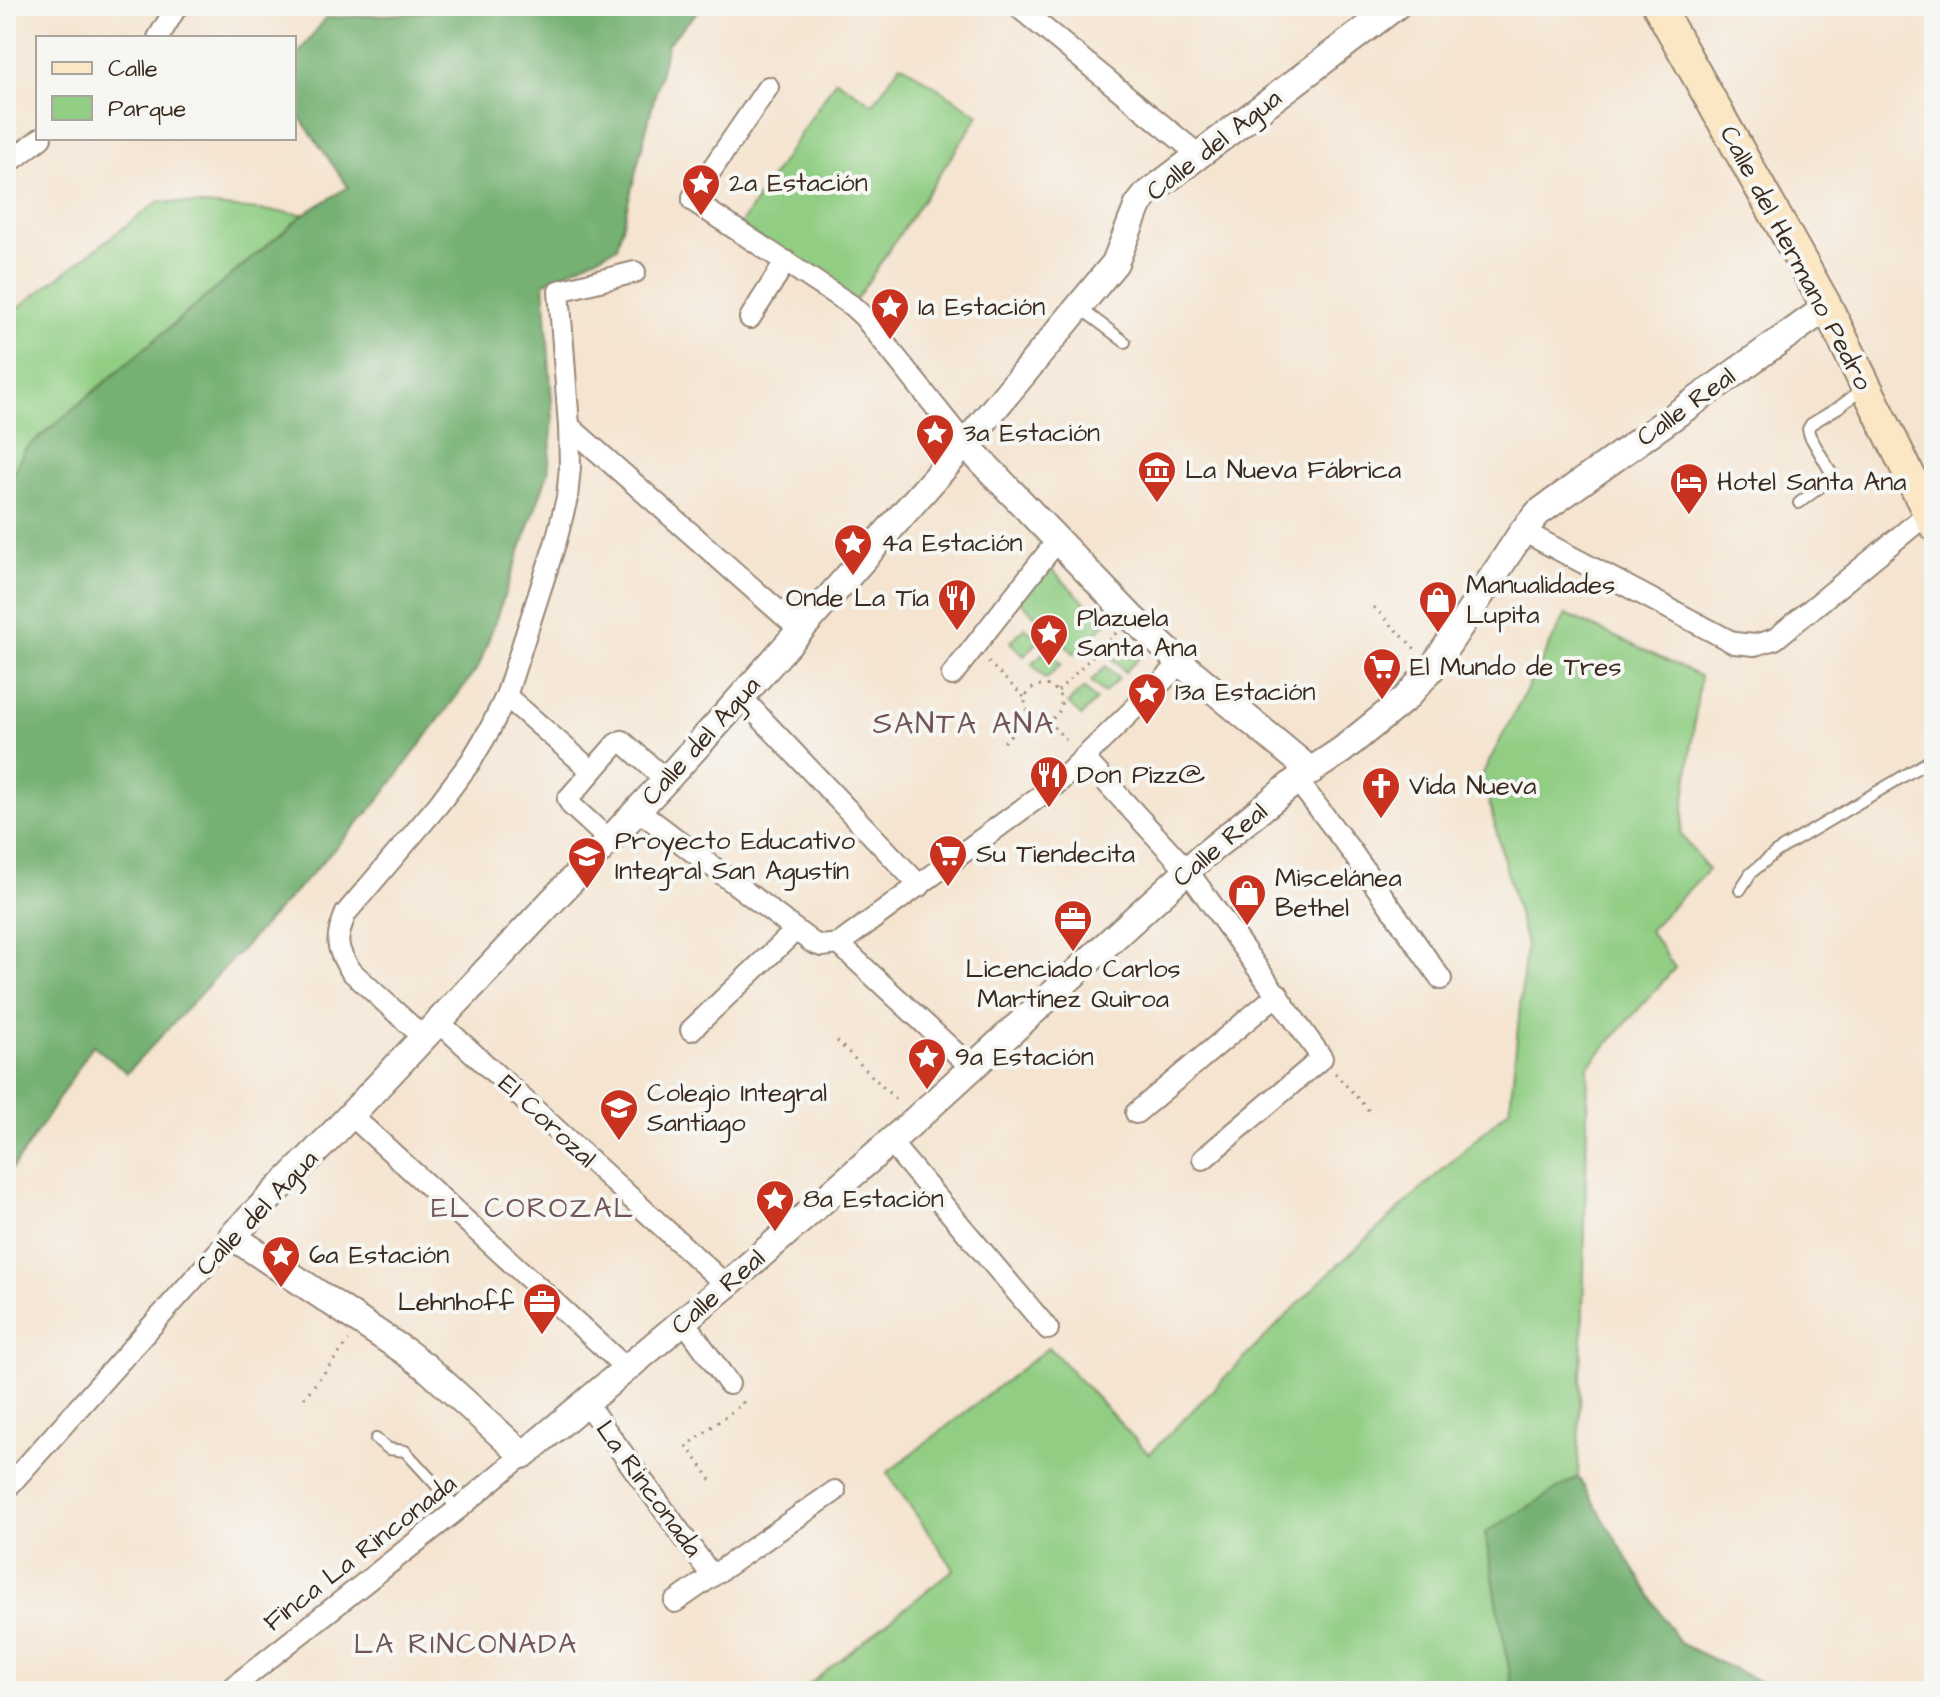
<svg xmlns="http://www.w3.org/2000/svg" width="1940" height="1697" font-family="'Architects Daughter',sans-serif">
<rect width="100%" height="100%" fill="#f6f6f2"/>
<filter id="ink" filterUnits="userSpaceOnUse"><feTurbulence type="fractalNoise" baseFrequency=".0125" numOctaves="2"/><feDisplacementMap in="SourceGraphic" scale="16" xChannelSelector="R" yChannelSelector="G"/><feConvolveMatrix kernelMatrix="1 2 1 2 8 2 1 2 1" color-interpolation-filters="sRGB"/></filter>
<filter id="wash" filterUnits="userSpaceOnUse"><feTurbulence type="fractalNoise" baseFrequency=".006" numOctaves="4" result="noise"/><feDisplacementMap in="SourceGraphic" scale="32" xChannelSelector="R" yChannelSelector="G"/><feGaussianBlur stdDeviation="1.8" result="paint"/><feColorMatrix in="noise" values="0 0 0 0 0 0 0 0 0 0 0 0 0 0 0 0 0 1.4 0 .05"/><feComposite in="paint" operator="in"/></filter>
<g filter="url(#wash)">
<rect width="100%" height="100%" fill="#f5e4d0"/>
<g fill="#91ce84" stroke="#667c51" stroke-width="2">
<polygon points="901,64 979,115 855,301 740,225 836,80 873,104"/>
<polygon points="159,201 304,214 24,450 6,490 6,317"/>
<polygon points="1050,568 1106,623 1075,654 1019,600"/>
<polygon points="1566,614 1700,676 1681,834 1708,870 1649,930 1675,968 1588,1066 1584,1276 1578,1477 1486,1533 1513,1687 1412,1691 801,1691 954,1569 887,1473 1049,1347 1149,1454 1324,1278 1510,1108 1526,945 1482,775"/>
<polygon points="1025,627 1039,641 1024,656 1010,642"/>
<polygon points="1127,646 1139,658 1125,672 1113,659"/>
<polygon points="1047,649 1061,664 1046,679 1032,664"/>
<polygon points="1106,666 1119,678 1104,693 1091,681"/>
<polygon points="1084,688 1096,700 1081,716 1068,703"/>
</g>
<g fill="#74b172" stroke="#586e48" stroke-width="2">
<polygon points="435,6 703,6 668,43 617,247 544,283 553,418 548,473 479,666 376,804 127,1073 93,1045 32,1140 6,1177 6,490 24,451 304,214 348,187 294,109 294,59 326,18 432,12"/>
<polygon points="1578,1477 1679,1643 1779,1691 1412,1691 1512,1686 1485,1533"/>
</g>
</g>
<g filter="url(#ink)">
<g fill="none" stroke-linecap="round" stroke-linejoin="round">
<defs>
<g id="service">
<polyline points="1080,308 1125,342"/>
<polyline points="1799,503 1831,479 1833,476 1810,436 1808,429 1811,424 1839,407 1864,388"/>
<polyline points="1740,890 1751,873 1776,852 1934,758"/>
<polyline points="376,1439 389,1449 405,1451 458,1509"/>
</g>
<g id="minor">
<polyline points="1017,6 1200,156"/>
<polyline points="158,38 177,6"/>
<polyline points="768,87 693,197 693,201 851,305 864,317 965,444"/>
<polyline points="6,165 41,138"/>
<polyline points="750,318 786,261"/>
<polyline points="569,426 800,630"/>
<polyline points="1523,531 1734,643 1755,645 1775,639 1927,514"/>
<polyline points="952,675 1057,541"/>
<polyline points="506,696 592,771"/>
<polyline points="741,697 920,886"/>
<polyline points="1084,758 1187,870 1322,1058 1203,1159"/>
<polyline points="1297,780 1349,848 1441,979"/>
<polyline points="638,810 813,943 822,946 839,944 973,1069"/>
<polyline points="609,840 572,806 568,799 616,744 622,741 666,780"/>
<polyline points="839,944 1059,782 1181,663"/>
<polyline points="438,1021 726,1285"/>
<polyline points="691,1030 796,930"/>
<path d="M423,1037L352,972C335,949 335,939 346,913L438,805L471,761L490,729L506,696L556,541L567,498L570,467L569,426L559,291L635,272"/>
<polyline points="1136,1113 1278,994"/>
<polyline points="351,1115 627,1369"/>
<polyline points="890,1142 1048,1329"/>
<polyline points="684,1321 729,1384"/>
<polyline points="586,1403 712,1576"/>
<polyline points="6,1489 232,1236"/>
<polyline points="675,1602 835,1491"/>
<polyline points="228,1691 458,1509 523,1455"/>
</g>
<g id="tertiary">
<polyline points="1396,6 1146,195 1138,205 1115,263 965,444 728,712 666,780 329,1138 232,1236 406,1352 426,1367 523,1455 737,1276 916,1119 1203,856 1297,780 1342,750 1406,698 1433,667 1523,531 1538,513 1827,307"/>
<polyline points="965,444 1131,617 1181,663 1311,771"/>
</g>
<polyline id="secondary" points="1658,6 1827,307 1934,525"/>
</defs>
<use href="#service" stroke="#988777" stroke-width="14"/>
<use href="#minor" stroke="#988777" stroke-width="24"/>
<use href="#tertiary" stroke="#988777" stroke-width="30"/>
<use href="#secondary" stroke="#988777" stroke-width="34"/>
<g stroke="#988777" stroke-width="3" stroke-dasharray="2 6" stroke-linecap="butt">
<polyline points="1374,607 1416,650"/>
<polyline points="988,662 1025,698"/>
<circle cx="1043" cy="703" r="18"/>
<polyline points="1058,691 1117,632"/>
<polyline points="1048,721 1070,744"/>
<polyline points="1004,742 1030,716"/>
<polyline points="837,1041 899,1103"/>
<polyline points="1335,1073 1370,1112"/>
<polyline points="304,1398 349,1341"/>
<polyline points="711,1480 687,1446 743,1403 740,1399"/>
</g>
<use href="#service" stroke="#fff" stroke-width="10"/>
<use href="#minor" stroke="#fff" stroke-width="20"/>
<use href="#tertiary" stroke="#fff" stroke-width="26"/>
<use href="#secondary" stroke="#fbe7c3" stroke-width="30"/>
</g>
</g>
<defs>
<symbol id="sight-pin" viewBox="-11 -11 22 30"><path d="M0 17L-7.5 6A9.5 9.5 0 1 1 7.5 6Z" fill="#c8321e" stroke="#f6f6f2"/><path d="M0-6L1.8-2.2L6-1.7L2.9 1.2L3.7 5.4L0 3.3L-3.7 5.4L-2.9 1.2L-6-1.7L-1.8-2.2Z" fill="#fff"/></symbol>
<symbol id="museum-pin" viewBox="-11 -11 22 30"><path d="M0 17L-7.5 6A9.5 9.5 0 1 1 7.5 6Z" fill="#c8321e" stroke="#f6f6f2"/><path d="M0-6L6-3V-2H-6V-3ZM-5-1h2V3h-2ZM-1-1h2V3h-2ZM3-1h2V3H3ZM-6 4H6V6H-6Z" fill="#fff"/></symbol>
<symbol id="hotel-pin" viewBox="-11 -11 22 30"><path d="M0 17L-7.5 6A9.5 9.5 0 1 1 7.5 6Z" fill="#c8321e" stroke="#f6f6f2"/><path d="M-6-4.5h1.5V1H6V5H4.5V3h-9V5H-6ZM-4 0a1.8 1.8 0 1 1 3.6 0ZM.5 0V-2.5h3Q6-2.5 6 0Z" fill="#fff"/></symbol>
<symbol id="restaurant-pin" viewBox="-11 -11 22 30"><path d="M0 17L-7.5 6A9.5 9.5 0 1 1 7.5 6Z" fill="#c8321e" stroke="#f6f6f2"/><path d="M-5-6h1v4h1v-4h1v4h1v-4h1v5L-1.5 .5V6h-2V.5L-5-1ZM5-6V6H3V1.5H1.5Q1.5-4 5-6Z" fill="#fff"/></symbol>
<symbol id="shop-pin" viewBox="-11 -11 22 30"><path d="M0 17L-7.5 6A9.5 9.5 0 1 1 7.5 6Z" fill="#c8321e" stroke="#f6f6f2"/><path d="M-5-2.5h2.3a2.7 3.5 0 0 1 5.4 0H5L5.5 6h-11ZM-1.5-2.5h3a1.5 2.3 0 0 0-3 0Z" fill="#fff"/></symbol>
<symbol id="supermarket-pin" viewBox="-11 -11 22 30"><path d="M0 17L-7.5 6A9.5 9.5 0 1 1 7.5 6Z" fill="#c8321e" stroke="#f6f6f2"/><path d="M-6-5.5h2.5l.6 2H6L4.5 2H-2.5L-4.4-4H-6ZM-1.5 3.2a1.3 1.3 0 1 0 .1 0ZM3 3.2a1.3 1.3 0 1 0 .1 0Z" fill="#fff"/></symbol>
<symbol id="church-pin" viewBox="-11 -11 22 30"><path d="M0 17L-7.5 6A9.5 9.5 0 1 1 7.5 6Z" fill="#c8321e" stroke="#f6f6f2"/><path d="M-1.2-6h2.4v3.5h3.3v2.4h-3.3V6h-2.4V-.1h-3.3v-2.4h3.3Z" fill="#fff"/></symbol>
<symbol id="school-pin" viewBox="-11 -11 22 30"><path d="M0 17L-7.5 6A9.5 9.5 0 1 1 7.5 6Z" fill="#c8321e" stroke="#f6f6f2"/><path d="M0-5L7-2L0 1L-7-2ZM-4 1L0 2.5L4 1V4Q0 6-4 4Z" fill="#fff"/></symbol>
<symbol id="office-pin" viewBox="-11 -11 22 30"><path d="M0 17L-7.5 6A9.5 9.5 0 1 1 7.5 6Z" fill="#c8321e" stroke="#f6f6f2"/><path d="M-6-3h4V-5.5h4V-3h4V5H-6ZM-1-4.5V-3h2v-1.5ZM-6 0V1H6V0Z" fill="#fff"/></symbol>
</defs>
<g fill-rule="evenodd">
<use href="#sight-pin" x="679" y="161" width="44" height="60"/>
<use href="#sight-pin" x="868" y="285" width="44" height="60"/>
<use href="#sight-pin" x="913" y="411" width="44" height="60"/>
<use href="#museum-pin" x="1135" y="448" width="44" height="60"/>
<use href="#hotel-pin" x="1667" y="460" width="44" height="60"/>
<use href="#sight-pin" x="831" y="521" width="44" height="60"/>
<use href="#restaurant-pin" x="935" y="576" width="44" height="60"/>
<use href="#shop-pin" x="1416" y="578" width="44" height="60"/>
<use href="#sight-pin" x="1027" y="611" width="44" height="60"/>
<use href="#supermarket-pin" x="1360" y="645" width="44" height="60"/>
<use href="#sight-pin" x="1125" y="670" width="44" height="60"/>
<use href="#restaurant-pin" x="1027" y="753" width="44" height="60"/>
<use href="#church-pin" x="1359" y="764" width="44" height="60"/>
<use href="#supermarket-pin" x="926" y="832" width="44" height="60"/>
<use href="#school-pin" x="565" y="834" width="44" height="60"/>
<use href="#shop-pin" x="1225" y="871" width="44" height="60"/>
<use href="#office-pin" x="1051" y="897" width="44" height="60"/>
<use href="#sight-pin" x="905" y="1035" width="44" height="60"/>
<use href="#school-pin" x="597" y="1086" width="44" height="60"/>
<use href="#sight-pin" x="753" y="1177" width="44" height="60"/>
<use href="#sight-pin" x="259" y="1233" width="44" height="60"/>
<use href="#office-pin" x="520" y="1280" width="44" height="60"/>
</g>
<g text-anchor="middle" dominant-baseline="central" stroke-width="8" stroke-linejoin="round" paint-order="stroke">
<g font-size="26" fill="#3b2a1e" stroke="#f6f6f2">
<text transform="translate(1214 145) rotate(-38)">Calle del Agua</text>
<text transform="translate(1796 258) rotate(62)">Calle del Hermano Pedro</text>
<text transform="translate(1686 407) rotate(-36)">Calle Real</text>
<text transform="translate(701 741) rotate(-48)">Calle del Agua</text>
<text transform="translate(1220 845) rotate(-40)">Calle Real</text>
<text transform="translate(547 1121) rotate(43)">El Corozal</text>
<text transform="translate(257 1213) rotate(-46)">Calle del Agua</text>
<text transform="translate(718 1292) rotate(-41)">Calle Real</text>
<text transform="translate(649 1489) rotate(54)">La Rinconada</text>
<text transform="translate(360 1553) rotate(-38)">Finca La Rinconada</text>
</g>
<g font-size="26" fill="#3b2a1e" stroke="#f6f6f2" text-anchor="start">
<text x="729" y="183">2a Estación</text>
<text x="918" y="307">1a Estación</text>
<text x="963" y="433">3a Estación</text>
<text x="1185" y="470">La Nueva Fábrica</text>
<text x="1717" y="482">Hotel Santa Ana</text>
<text x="881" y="543">4a Estación</text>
<text x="1466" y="585">Manualidades<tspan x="1466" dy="30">Lupita</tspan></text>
<text x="929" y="598" text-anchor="end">Onde La Tía</text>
<text x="1077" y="618">Plazuela<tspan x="1077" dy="30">Santa Ana</tspan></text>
<text x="1410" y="667">El Mundo de Tres</text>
<text x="1175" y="692">13a Estación</text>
<text x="1077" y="775">Don Pizz@</text>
<text x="1409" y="786">Vida Nueva</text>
<text x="615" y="841">Proyecto Educativo<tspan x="615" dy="30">Integral San Agustín</tspan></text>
<text x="976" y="854">Su Tiendecita</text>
<text x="1275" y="878">Miscelánea<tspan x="1275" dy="30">Bethel</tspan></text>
<text x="1073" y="969" text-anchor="middle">Licenciado Carlos<tspan x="1073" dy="30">Martínez Quiroa</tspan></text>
<text x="955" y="1057">9a Estación</text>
<text x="647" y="1093">Colegio Integral<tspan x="647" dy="30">Santiago</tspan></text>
<text x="803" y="1199">8a Estación</text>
<text x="309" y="1255">6a Estación</text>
<text x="514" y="1302" text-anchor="end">Lehnhoff</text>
</g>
<g font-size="28" letter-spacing="2" fill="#735559" stroke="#f6f6f2">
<text x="533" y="1208">EL COROZAL</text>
<text x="466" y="1644">LA RINCONADA</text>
</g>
<g font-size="30" letter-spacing="2" fill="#735559" stroke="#f6f6f2">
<text x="964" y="724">SANTA ANA</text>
</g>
</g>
<rect width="1940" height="1697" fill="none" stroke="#f6f6f2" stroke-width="32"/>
<rect x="36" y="36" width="260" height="104" fill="#f6f6f2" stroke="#aba49d" stroke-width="2"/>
<rect x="52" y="62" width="40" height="12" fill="#fbe7c3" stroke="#aba49d" stroke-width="2"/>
<text x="108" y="76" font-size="24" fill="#3b2a1e">Calle</text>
<rect x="52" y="96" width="40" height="24" fill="#91ce84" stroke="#aba49d" stroke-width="2"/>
<text x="108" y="116" font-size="24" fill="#3b2a1e">Parque</text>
</svg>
